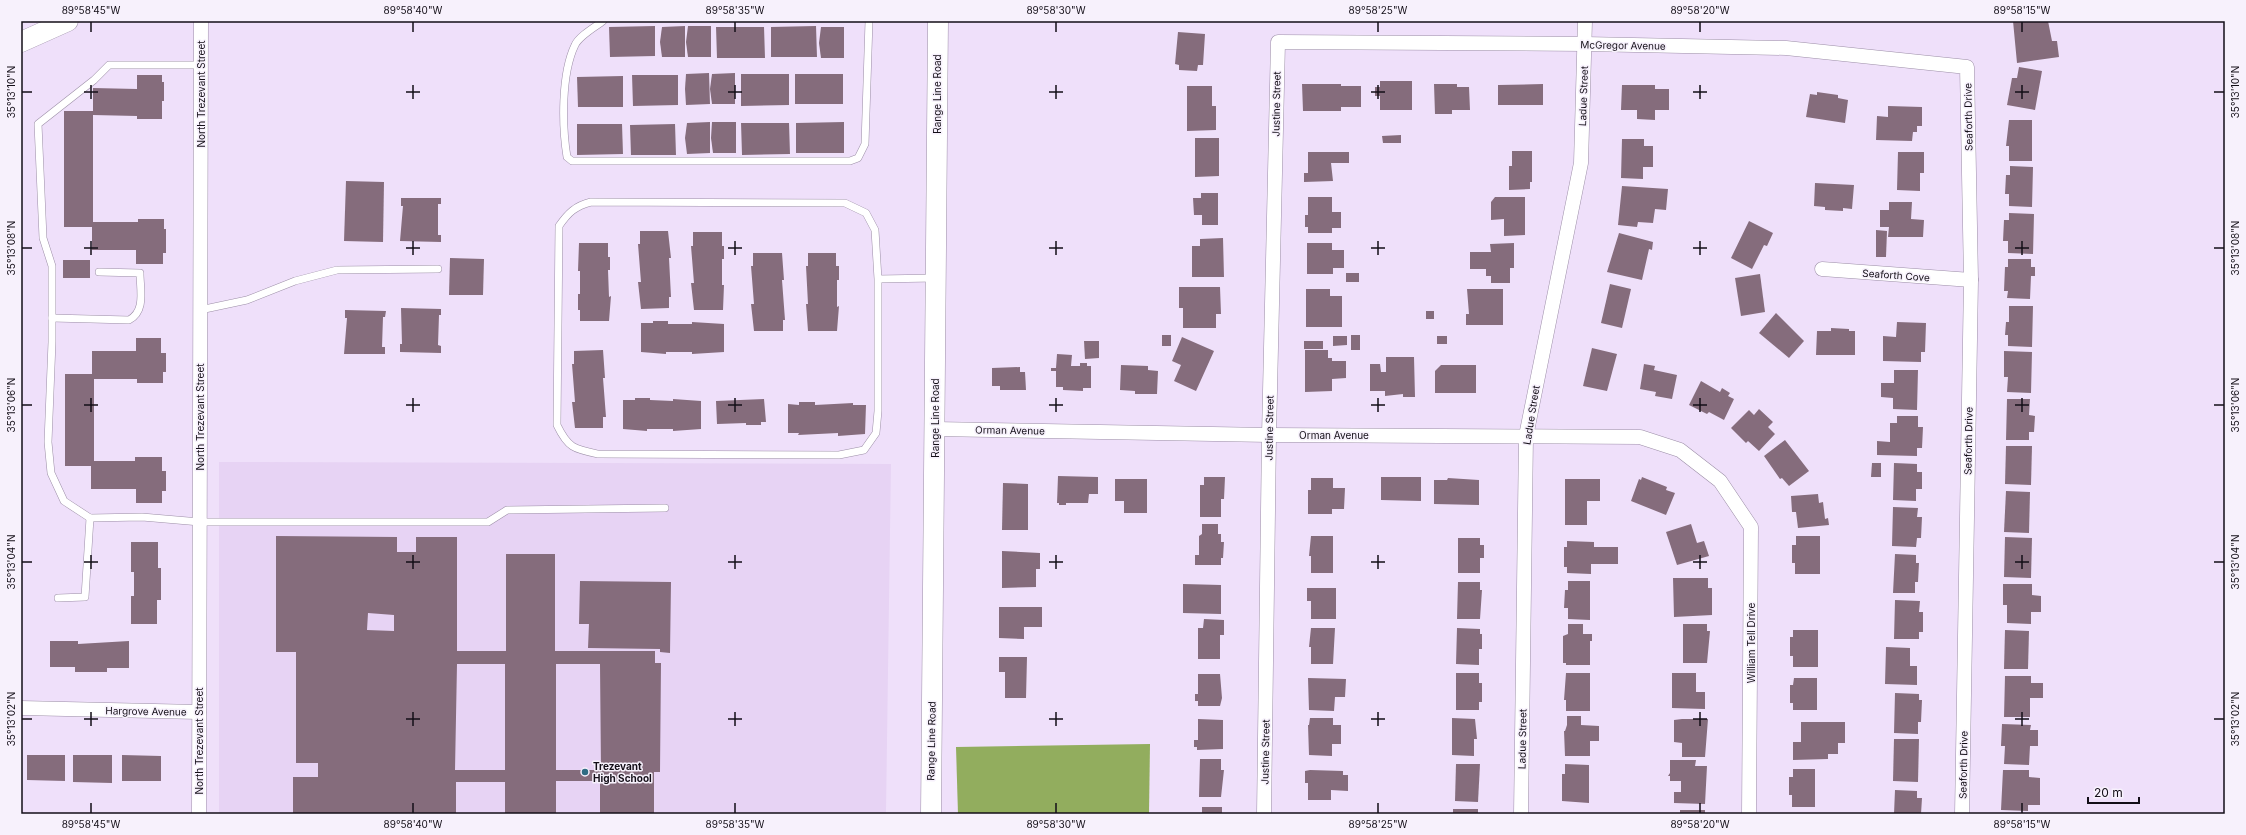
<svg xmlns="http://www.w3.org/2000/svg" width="2246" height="835" font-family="Inter,sans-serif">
<rect width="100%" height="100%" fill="#efe0fa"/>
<polygon fill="#e7d3f4" points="219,462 891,464 886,814 219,814"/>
<polygon fill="#92ad5e" points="1150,744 1149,814 958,814 956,747"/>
<g fill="#856c7c" fill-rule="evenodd">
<polygon points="2013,21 2048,21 2052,41 2057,41 2059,57 2017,63"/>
<polygon points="655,26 655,56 610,57 609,27"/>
<polygon points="685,26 685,57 662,57 660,42 662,27"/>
<polygon points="688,26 711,26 711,57 688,57 686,42"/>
<polygon points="816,26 817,57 771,57 771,27"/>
<polygon points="716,27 764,27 765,58 717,58"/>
<polygon points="821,27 844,27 844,58 821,58 819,43"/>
<polygon points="1178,32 1205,34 1203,65 1198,65 1197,71 1179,70 1179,65 1175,64"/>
<polygon points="2019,67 2042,71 2035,110 2007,105 2012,78 2017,78"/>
<polygon points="709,73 710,104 686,105 685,89 686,74"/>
<polygon points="735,73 735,104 712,104 710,89 712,74"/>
<polygon points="741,74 789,74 789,105 741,106"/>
<rect x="795" y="74" width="48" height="30"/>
<polygon points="137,75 162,75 162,82 164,82 164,101 162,101 162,119 137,119 137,116 93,115 93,222 138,222 138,219 164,219 164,229 166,229 166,253 163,253 163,264 136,264 136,250 92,250 92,227 64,227 64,111 93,111 93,88 137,89"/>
<polygon points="632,75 678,75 678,105 633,106"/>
<polygon points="623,76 623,107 578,107 577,77"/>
<polygon points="1380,81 1412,81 1412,110 1380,110 1380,96 1375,96 1375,87 1380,87"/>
<polygon points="1302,84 1341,84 1341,86 1361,86 1361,107 1341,107 1341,111 1303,111"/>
<polygon points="1434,84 1457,84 1457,87 1469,87 1470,110 1452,110 1452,114 1435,114"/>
<polygon points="1543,84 1543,105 1498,105 1498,85"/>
<polygon points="1622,85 1655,85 1655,89 1669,89 1669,110 1655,110 1655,120 1637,119 1637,110 1621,110"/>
<polygon points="1187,86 1212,86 1212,106 1216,106 1216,130 1187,131"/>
<polygon points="1817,92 1838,95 1838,98 1848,100 1845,123 1806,117 1810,94 1817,95"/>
<polygon points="1888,106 1922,107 1922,126 1917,126 1917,132 1913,132 1912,141 1876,140 1877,116 1888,117"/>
<polygon points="2009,120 2032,120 2032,161 2009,161 2009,146 2006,146"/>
<polygon points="710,122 710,153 687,154 685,138 687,123"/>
<polygon points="712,122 736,122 736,153 713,153 711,138"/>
<polygon points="844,122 844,153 796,153 796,123"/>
<polygon points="741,123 789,123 790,154 742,155"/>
<polygon points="577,124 622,124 623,154 577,155"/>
<polygon points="675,124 676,155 631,155 630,125"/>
<polygon points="1401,135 1401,143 1383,143 1382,136"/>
<polygon points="1195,138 1219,138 1219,176 1195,177"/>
<polygon points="1622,139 1644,139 1644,146 1653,146 1653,167 1643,167 1643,179 1621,178"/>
<polygon points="1512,151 1532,151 1532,182 1530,182 1530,189 1509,190 1509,166 1512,166"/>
<polygon points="1308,152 1349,152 1349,163 1331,163 1333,181 1304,182 1304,173 1308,173"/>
<polygon points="1898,152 1924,152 1924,173 1920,173 1920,191 1897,190"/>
<polygon points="2010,166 2033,167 2032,207 2009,206 2009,194 2005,194 2006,175 2010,175"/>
<polygon points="346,181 384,182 383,242 344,241"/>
<polygon points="1815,183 1854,185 1852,209 1843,208 1843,211 1825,210 1825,207 1814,206"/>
<polygon points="1622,186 1668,189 1666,210 1655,209 1653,223 1638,222 1637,227 1618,225"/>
<polygon points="1201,193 1218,193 1218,225 1202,225 1202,215 1194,215 1193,198 1201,198"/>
<polygon points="1308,197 1332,197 1332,212 1341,212 1341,228 1332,228 1332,233 1308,233 1308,227 1305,227 1305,215 1308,215"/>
<polygon points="1495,197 1525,197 1525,235 1504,236 1504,219 1491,220 1491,202"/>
<polygon points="401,198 441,198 441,204 438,204 438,235 441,235 441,242 400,241 403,206 401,206"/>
<polygon points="1889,202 1912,202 1911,219 1924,220 1923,237 1888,237 1889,227 1880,227 1880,210 1889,210"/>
<polygon points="2009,213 2034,214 2033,254 2008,253 2008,241 2003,241 2004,220 2009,220"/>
<polygon points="1749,221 1773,233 1767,246 1764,245 1752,269 1731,258"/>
<polygon points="1876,230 1887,231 1886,257 1876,257"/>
<polygon points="640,231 668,231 671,258 669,258 671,297 669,297 669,308 641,309 638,282 641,282 638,244 640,244"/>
<polygon points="693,232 722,232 722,246 724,246 724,259 722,259 722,285 724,285 723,310 694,310 691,283 694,283 691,246 693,246"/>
<polygon points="1619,233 1653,242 1652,250 1649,249 1642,280 1607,272"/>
<polygon points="1223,238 1224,277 1192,277 1192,246 1200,246 1200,239"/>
<polygon points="579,243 608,243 608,257 610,257 610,270 608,270 609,297 611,296 609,321 580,321 580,310 578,310 578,294 580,294 580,271 578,271"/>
<polygon points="1307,243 1332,243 1332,250 1344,250 1344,268 1333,268 1333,274 1307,274"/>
<polygon points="1514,243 1514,268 1510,268 1510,283 1491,283 1491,276 1486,276 1486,269 1470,269 1470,252 1491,252 1490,244"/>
<polygon points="753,253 782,253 784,280 782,280 785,320 783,320 783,331 754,331 751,304 754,304 751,266 753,266"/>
<polygon points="808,253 836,253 836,266 839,266 839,280 837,280 837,307 839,306 837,331 808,331 806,304 808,304 806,266 808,266"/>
<polygon points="450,258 484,259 483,295 449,295"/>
<polygon points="2008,259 2031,259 2031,267 2035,267 2035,276 2031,276 2030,299 2007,298 2008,291 2004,291 2005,267 2008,267"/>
<rect x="63" y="260" width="27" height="18"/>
<rect x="1346" y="273" width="13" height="9"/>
<polygon points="1760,274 1765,312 1741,316 1735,278"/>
<polygon points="1610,284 1631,289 1622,328 1601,323"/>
<polygon points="1179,287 1220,287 1221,314 1216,314 1216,328 1183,328 1183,308 1179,308"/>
<polygon points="1306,289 1330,289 1330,296 1342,296 1342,327 1306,327"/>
<polygon points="1467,289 1503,289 1503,325 1466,325 1466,314 1469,314"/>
<polygon points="2009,306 2033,306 2032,347 2008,346 2008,335 2005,335 2006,322 2009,322"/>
<polygon points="401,308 441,309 441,315 439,315 438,345 441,346 441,353 400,352 400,344 402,344"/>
<polygon points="345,310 386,311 385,317 383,317 382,347 385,347 385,354 344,354 347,318 345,318"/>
<rect x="1426" y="311" width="8" height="8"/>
<polygon points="1776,313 1804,341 1789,358 1759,333"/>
<polygon points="653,321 668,321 668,324 692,324 692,322 724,324 724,352 692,354 692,352 666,352 666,354 641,352 641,323 653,323"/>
<polygon points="1897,322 1926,323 1925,352 1921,352 1921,362 1883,361 1883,336 1896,337"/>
<polygon points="1831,328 1849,329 1849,331 1855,331 1855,355 1816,355 1817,331 1831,331"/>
<rect x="1162" y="335" width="9" height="11"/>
<rect x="1351" y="335" width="9" height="15"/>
<polygon points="1333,336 1347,336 1347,345 1333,346"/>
<rect x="1437" y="336" width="10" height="8"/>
<polygon points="1182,337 1214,351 1196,391 1174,381 1181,365 1172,361"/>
<polygon points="136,338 161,338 161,353 166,353 166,372 163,372 163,383 137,383 137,379 94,379 94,461 135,461 135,457 162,457 162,471 166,471 166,491 162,491 162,503 136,503 136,489 91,489 91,466 65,466 65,374 92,374 92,351 136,351"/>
<polygon points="1084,341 1099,341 1099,358 1085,359"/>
<rect x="1304" y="341" width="19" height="8"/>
<polygon points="1592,348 1617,354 1607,391 1583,386"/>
<polygon points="603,350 605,378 603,378 606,417 603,417 603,428 575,428 572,402 575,402 572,364 574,364 574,351"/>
<polygon points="1305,350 1328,350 1328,358 1332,358 1332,361 1346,361 1346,378 1332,379 1332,391 1305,392"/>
<polygon points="2004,351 2032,352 2031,393 2007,392 2008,377 2004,377"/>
<polygon points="1057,354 1072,355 1071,366 1080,366 1080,363 1087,363 1087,366 1091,366 1091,388 1083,388 1083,391 1063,390 1063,387 1056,387 1056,371 1051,371 1051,368 1056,368"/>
<polygon points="1386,357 1414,357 1415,397 1403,397 1403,394 1385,396 1385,391 1370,391 1370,364 1380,364 1381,372 1386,372"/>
<polygon points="1644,364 1655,366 1654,370 1677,375 1672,399 1655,396 1656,392 1640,389"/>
<polygon points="1121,365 1148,366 1148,370 1158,371 1157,394 1135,394 1135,391 1120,390"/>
<polygon points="1441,365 1476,365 1476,393 1435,393 1435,371"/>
<polygon points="1020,367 1020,372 1025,372 1026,390 1000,390 1000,386 992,386 992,368"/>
<polygon points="1894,370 1918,370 1917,410 1893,409 1893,398 1881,397 1881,383 1894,383"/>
<polygon points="1701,381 1720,392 1722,388 1730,393 1728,396 1734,399 1724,420 1709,412 1707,414 1689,405"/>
<polygon points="635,398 650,398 650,400 673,401 673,399 701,401 701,429 673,431 673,429 647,429 647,431 623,429 623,400 635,400"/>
<polygon points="764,399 766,422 761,422 761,425 746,425 746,423 717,424 716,401"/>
<polygon points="2007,399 2030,399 2029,415 2035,416 2034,432 2029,432 2029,440 2006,440"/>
<polygon points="799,402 815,402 815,405 853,403 853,405 866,405 865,434 838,436 838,433 798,435 799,433 788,433 788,404 799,405"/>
<polygon points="1759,409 1773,422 1768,427 1775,434 1759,451 1748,441 1746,443 1731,428 1749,410 1754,415"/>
<polygon points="1897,416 1918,416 1918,427 1923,427 1922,448 1917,448 1917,456 1877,455 1877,441 1890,442 1890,423 1897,423"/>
<polygon points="1785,440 1809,471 1789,486 1782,478 1780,479 1764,456"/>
<polygon points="2006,446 2032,446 2031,485 2005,484"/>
<polygon points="1872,463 1881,463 1881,477 1871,477"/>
<polygon points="1894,463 1917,464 1917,472 1922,472 1922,489 1916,489 1916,501 1893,500"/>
<polygon points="1058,476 1098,477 1098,494 1089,494 1088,503 1066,503 1066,505 1059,505 1059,503 1057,503"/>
<polygon points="1204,477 1225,477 1224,499 1221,499 1221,517 1200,517 1200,485 1204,485"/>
<polygon points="1381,477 1421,477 1421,501 1381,500"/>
<polygon points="1642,477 1667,487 1666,490 1675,493 1666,515 1631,501 1639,479 1641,480"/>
<polygon points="1311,478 1333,478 1333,488 1345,488 1344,509 1332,509 1332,514 1308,514 1308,490 1311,490"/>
<polygon points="1448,478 1479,480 1479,505 1434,504 1434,480 1447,480"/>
<polygon points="1115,479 1147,479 1147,513 1124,513 1124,501 1115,501"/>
<polygon points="1565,479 1600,479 1600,501 1587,501 1587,525 1565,525"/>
<polygon points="1003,483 1028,484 1028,530 1002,530"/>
<polygon points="2006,491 2030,492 2029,533 2004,532"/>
<polygon points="1818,494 1819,503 1823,502 1825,519 1828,518 1829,525 1798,528 1796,512 1792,512 1791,496"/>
<polygon points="1893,507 1918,508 1917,517 1922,517 1921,538 1917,538 1916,547 1892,546"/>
<polygon points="1202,524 1218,524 1218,534 1221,534 1221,542 1224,542 1223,558 1221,558 1221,565 1195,565 1195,555 1199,555 1199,536 1202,534"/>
<polygon points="1691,524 1697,543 1704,541 1709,556 1677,565 1666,532"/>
<path d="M276,536L397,537V552H416V537H457V651H506V554H555V651H655V663H661L660,772H654V814H600V781H556V814H505V782H456V814H293V777H318V763H296V652H276ZM368,613L394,615V631L367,630ZM457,664H505V770H455ZM556,664H600L601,770H556Z"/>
<polygon points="1311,536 1333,536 1333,573 1311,573 1311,556 1309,556"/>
<polygon points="1796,536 1820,536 1820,574 1795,574 1795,563 1792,563 1792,545 1796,545"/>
<polygon points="2005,537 2032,538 2031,578 2004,577"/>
<polygon points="1458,538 1480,538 1480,545 1484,545 1484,558 1480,558 1480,573 1458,573"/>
<polygon points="1567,541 1594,542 1594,547 1618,547 1618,564 1591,564 1591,574 1567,573 1567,567 1564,567 1564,547 1567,547"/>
<polygon points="131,542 158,542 158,568 161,568 161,600 157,600 157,624 131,624 131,596 134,596 134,572 131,572"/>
<polygon points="1002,551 1040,553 1040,569 1036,569 1036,587 1002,588"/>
<polygon points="1895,554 1916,555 1916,563 1919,563 1918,582 1915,582 1915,593 1893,593"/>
<polygon points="1673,578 1708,578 1708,588 1712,588 1712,615 1674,617"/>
<polygon points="580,581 671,582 670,653 660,652 660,649 588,648 589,624 579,624"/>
<polygon points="1568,581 1590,581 1590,620 1568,619 1568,608 1564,608 1565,590 1568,590"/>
<polygon points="1458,582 1480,582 1480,590 1482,590 1480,619 1457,619"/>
<polygon points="1183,584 1221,585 1221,614 1183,613"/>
<polygon points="2003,584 2032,584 2032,595 2041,596 2041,612 2031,612 2031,624 2007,623 2007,605 2003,605"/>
<polygon points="1307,588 1336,588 1336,619 1311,619 1311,601 1307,601"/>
<polygon points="1895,600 1920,601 1919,612 1923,612 1923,632 1919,632 1919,639 1894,639"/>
<polygon points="999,607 1042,607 1042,627 1024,627 1024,639 999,638"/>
<polygon points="1204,619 1224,620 1224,635 1220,635 1220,659 1198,659 1198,628 1203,628"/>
<polygon points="1568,624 1583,624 1583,634 1592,634 1592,641 1590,641 1590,665 1566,665 1566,663 1563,663 1563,636 1568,634"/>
<polygon points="1683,624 1707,624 1707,631 1710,631 1707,663 1683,663"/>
<polygon points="1311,628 1335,628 1333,664 1311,664 1311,647 1309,647"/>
<polygon points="1457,628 1480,629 1480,634 1482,634 1482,649 1479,649 1479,665 1456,664"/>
<polygon points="1793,630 1818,630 1818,667 1793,667 1793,656 1790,656 1790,637 1793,637"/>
<polygon points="2005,630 2029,631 2028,669 2004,669"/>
<polygon points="50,641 78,641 78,644 129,641 129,668 107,668 107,672 75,672 75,667 50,667"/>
<polygon points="1886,647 1910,648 1910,666 1917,666 1917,685 1885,684"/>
<polygon points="999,657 1027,657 1026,698 1005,698 1005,672 999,672"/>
<polygon points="1456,673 1479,673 1479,683 1482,683 1482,702 1479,702 1479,710 1456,710"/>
<polygon points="1566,673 1590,673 1590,711 1566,711 1566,700 1564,700"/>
<polygon points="1672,673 1696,673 1696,692 1705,692 1705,709 1672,708"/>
<polygon points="1198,674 1220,674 1222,698 1220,706 1198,706 1198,701 1195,701 1195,694 1198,694"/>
<polygon points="2005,676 2031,676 2031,683 2043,683 2043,698 2030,698 2030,717 2004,717"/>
<polygon points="1308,678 1346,679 1345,697 1335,697 1334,711 1309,710"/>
<polygon points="1794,678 1817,678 1817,710 1793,710 1793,703 1790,703 1790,685 1793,685"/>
<polygon points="1895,693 1919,694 1919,700 1922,700 1921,722 1918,722 1918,734 1894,733"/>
<polygon points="1567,716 1581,716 1581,725 1599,726 1599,741 1590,741 1590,756 1565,756 1564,731 1565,731 1567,725"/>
<polygon points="1310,718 1333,718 1333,725 1341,725 1341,744 1332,744 1332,756 1309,755 1308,725 1309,725"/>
<polygon points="1452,718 1475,719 1477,739 1474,739 1474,756 1452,755"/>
<polygon points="1198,719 1223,720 1223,749 1197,750 1197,747 1194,747 1194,740 1198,740"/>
<polygon points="1682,719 1708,719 1705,757 1682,757 1682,743 1674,742 1674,720"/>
<polygon points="1801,722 1845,722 1845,743 1838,743 1838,754 1828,754 1828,759 1793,760 1793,742 1801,742"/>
<polygon points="2002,724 2031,725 2030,730 2038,730 2038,746 2030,746 2029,765 2004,764 2005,746 2001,746"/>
<polygon points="1894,739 1919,739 1918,782 1893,781"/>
<polygon points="27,755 65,755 65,781 27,780"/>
<polygon points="73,755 112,755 112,783 73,782"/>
<polygon points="122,755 161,756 161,781 122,781"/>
<polygon points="1200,759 1221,759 1221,770 1224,770 1221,797 1199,797"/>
<polygon points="1670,760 1696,760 1695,766 1707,766 1705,804 1674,803 1674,792 1681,792 1681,781 1670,781 1670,776 1668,776 1670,773"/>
<polygon points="1456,764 1480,764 1478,802 1455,801"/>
<polygon points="1565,764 1589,765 1589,803 1562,801 1562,774 1565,774"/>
<polygon points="1793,769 1815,769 1815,807 1792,807 1792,795 1789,795 1789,777 1793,777"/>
<polygon points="1310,770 1343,771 1343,775 1348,775 1348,791 1331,790 1331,800 1308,800 1308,783 1305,783 1305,771"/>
<polygon points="2003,770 2029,770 2029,777 2040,778 2040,805 2028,805 2028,811 2001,810"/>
<polygon points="1895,790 1917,791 1917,798 1922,798 1921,814 1894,814"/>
<rect x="1202" y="807" width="20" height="7"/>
<rect x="1453" y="809" width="25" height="5"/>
<rect x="1680" y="810" width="25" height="4"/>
</g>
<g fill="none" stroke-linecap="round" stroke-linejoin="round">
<defs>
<g id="lane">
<path d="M603,21C595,27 579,36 575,45C561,74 562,126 567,157L572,161H850L858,158L865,144L869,21"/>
<polyline points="201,65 109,65 94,80 38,124 43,238 52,266 52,342 48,442 51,473 64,501 90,518 142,517 200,522 488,522 507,510 665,508"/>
<path d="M878,279V411L876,433L864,450L839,455L598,454C574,449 568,448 557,425L559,226C568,213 575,206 591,202L845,203L866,213L875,230L878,279L935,278"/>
<polyline points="200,310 247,300 295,281 337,270 438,269"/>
<path d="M52,318L129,320C146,311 140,290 140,273L99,272"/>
<polyline points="58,598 85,597 90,518"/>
</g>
<g id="street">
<polyline points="1822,269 1971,280"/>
<polyline points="935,429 1269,435 1640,437 1680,450 1720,481 1751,527 1749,814"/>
<polyline points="21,708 199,712"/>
<polyline points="199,814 201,21"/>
<polyline points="1264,814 1269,435 1278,42 1585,44 1786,48 1967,67 1971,280 1962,814"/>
<polyline points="1521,814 1526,436 1581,163 1585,21"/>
</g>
<g id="secondary">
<polyline points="21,42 68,21"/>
<polyline points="931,814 938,21"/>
</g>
</defs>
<use href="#lane" stroke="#9c8ea7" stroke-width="8"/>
<use href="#street" stroke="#9c8ea7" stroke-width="15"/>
<use href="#secondary" stroke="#9c8ea7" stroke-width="21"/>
<use href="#lane" stroke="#fff" stroke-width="7"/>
<use href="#street" stroke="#fff" stroke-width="14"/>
<use href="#secondary" stroke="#fff" stroke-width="20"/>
</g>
<path fill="none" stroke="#130e17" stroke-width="1.5" d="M91,22V32M413,22V32M735,22V32M1056,22V32M1378,22V32M1700,22V32M2022,22V32M91,85V99M413,85V99M735,85V99M1056,85V99M1378,85V99M1700,85V99M2022,85V99M22,92H32M84,92H98M406,92H420M728,92H742M1049,92H1063M1371,92H1385M1693,92H1707M2015,92H2029M2214,92H2224M91,241V255M413,241V255M735,241V255M1056,241V255M1378,241V255M1700,241V255M2022,241V255M22,248H32M84,248H98M406,248H420M728,248H742M1049,248H1063M1371,248H1385M1693,248H1707M2015,248H2029M2214,248H2224M91,398V412M413,398V412M735,398V412M1056,398V412M1378,398V412M1700,398V412M2022,398V412M22,405H32M84,405H98M406,405H420M728,405H742M1049,405H1063M1371,405H1385M1693,405H1707M2015,405H2029M2214,405H2224M91,555V569M413,555V569M735,555V569M1056,555V569M1378,555V569M1700,555V569M2022,555V569M22,562H32M84,562H98M406,562H420M728,562H742M1049,562H1063M1371,562H1385M1693,562H1707M2015,562H2029M2214,562H2224M91,712V726M413,712V726M735,712V726M1056,712V726M1378,712V726M1700,712V726M2022,712V726M22,719H32M84,719H98M406,719H420M728,719H742M1049,719H1063M1371,719H1385M1693,719H1707M2015,719H2029M2214,719H2224M91,803V813M413,803V813M735,803V813M1056,803V813M1378,803V813M1700,803V813M2022,803V813"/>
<circle fill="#2f6c83" stroke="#f7f1fc" stroke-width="1.5" cx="585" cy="772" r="4"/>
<g text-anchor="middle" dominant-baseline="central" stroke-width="3" stroke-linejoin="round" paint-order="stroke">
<g font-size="10" fill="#130e17" stroke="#f7f1fc">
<text transform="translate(1623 45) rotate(1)">McGregor Avenue</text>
<text transform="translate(201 94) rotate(-90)">North Trezevant Street</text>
<text transform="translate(937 94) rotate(-90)">Range Line Road</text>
<text transform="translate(1583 96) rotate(-88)">Ladue Street</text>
<text transform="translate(1276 104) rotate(-89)">Justine Street</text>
<text transform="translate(1968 117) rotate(-91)">Seaforth Drive</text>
<text transform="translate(1896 275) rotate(4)">Seaforth Cove</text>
<text transform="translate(1531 415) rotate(-81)">Ladue Street</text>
<text transform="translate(200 417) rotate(-90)">North Trezevant Street</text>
<text transform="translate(935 418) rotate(-90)">Range Line Road</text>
<text transform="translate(1269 428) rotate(-89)">Justine Street</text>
<text transform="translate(1010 430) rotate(1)">Orman Avenue</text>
<text x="1334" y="435">Orman Avenue</text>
<text transform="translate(1968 441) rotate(-89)">Seaforth Drive</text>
<text transform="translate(1751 643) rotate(-90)">William Tell Drive</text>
<text transform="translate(146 711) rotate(1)">Hargrove Avenue</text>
<text transform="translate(1522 739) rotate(-89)">Ladue Street</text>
<text transform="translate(199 741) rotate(-90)">North Trezevant Street</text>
<text transform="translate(931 741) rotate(-89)">Range Line Road</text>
<text transform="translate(1265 752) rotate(-89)">Justine Street</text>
<text transform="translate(1963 765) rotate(-89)">Seaforth Drive</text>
</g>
<g font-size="10" font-weight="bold" fill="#130e17" stroke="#f7f1fc" text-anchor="start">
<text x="593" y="766">Trezevant<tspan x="593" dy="12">High School</tspan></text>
</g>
</g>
<rect width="2246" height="835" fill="none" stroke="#f7f1fc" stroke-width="44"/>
<path d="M2088 797v6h51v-6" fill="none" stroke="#130e17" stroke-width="2"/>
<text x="2094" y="797" font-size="12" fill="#130e17" stroke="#f7f1fc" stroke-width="3" paint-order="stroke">20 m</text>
<rect x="22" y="22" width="2202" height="791" fill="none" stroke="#130e17" stroke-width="1.5"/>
<g font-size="10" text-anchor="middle" fill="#130e17">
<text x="91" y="14">89°58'45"W</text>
<text x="413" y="14">89°58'40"W</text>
<text x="735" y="14">89°58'35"W</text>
<text x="1056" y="14">89°58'30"W</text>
<text x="1378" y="14">89°58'25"W</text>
<text x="1700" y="14">89°58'20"W</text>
<text x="2022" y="14">89°58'15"W</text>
<text transform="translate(11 92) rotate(-90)" y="4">35°13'10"N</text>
<text transform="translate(2235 92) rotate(-90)" y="4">35°13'10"N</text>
<text transform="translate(11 248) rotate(-90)" y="4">35°13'08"N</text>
<text transform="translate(2235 248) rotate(-90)" y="4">35°13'08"N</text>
<text transform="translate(11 405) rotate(-90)" y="4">35°13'06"N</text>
<text transform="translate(2235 405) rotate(-90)" y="4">35°13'06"N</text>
<text transform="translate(11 562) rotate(-90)" y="4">35°13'04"N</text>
<text transform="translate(2235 562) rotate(-90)" y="4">35°13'04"N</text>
<text transform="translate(11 719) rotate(-90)" y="4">35°13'02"N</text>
<text transform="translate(2235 719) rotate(-90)" y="4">35°13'02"N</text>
<text x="91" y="828">89°58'45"W</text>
<text x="413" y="828">89°58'40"W</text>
<text x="735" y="828">89°58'35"W</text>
<text x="1056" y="828">89°58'30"W</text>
<text x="1378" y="828">89°58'25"W</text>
<text x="1700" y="828">89°58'20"W</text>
<text x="2022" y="828">89°58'15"W</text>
</g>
</svg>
